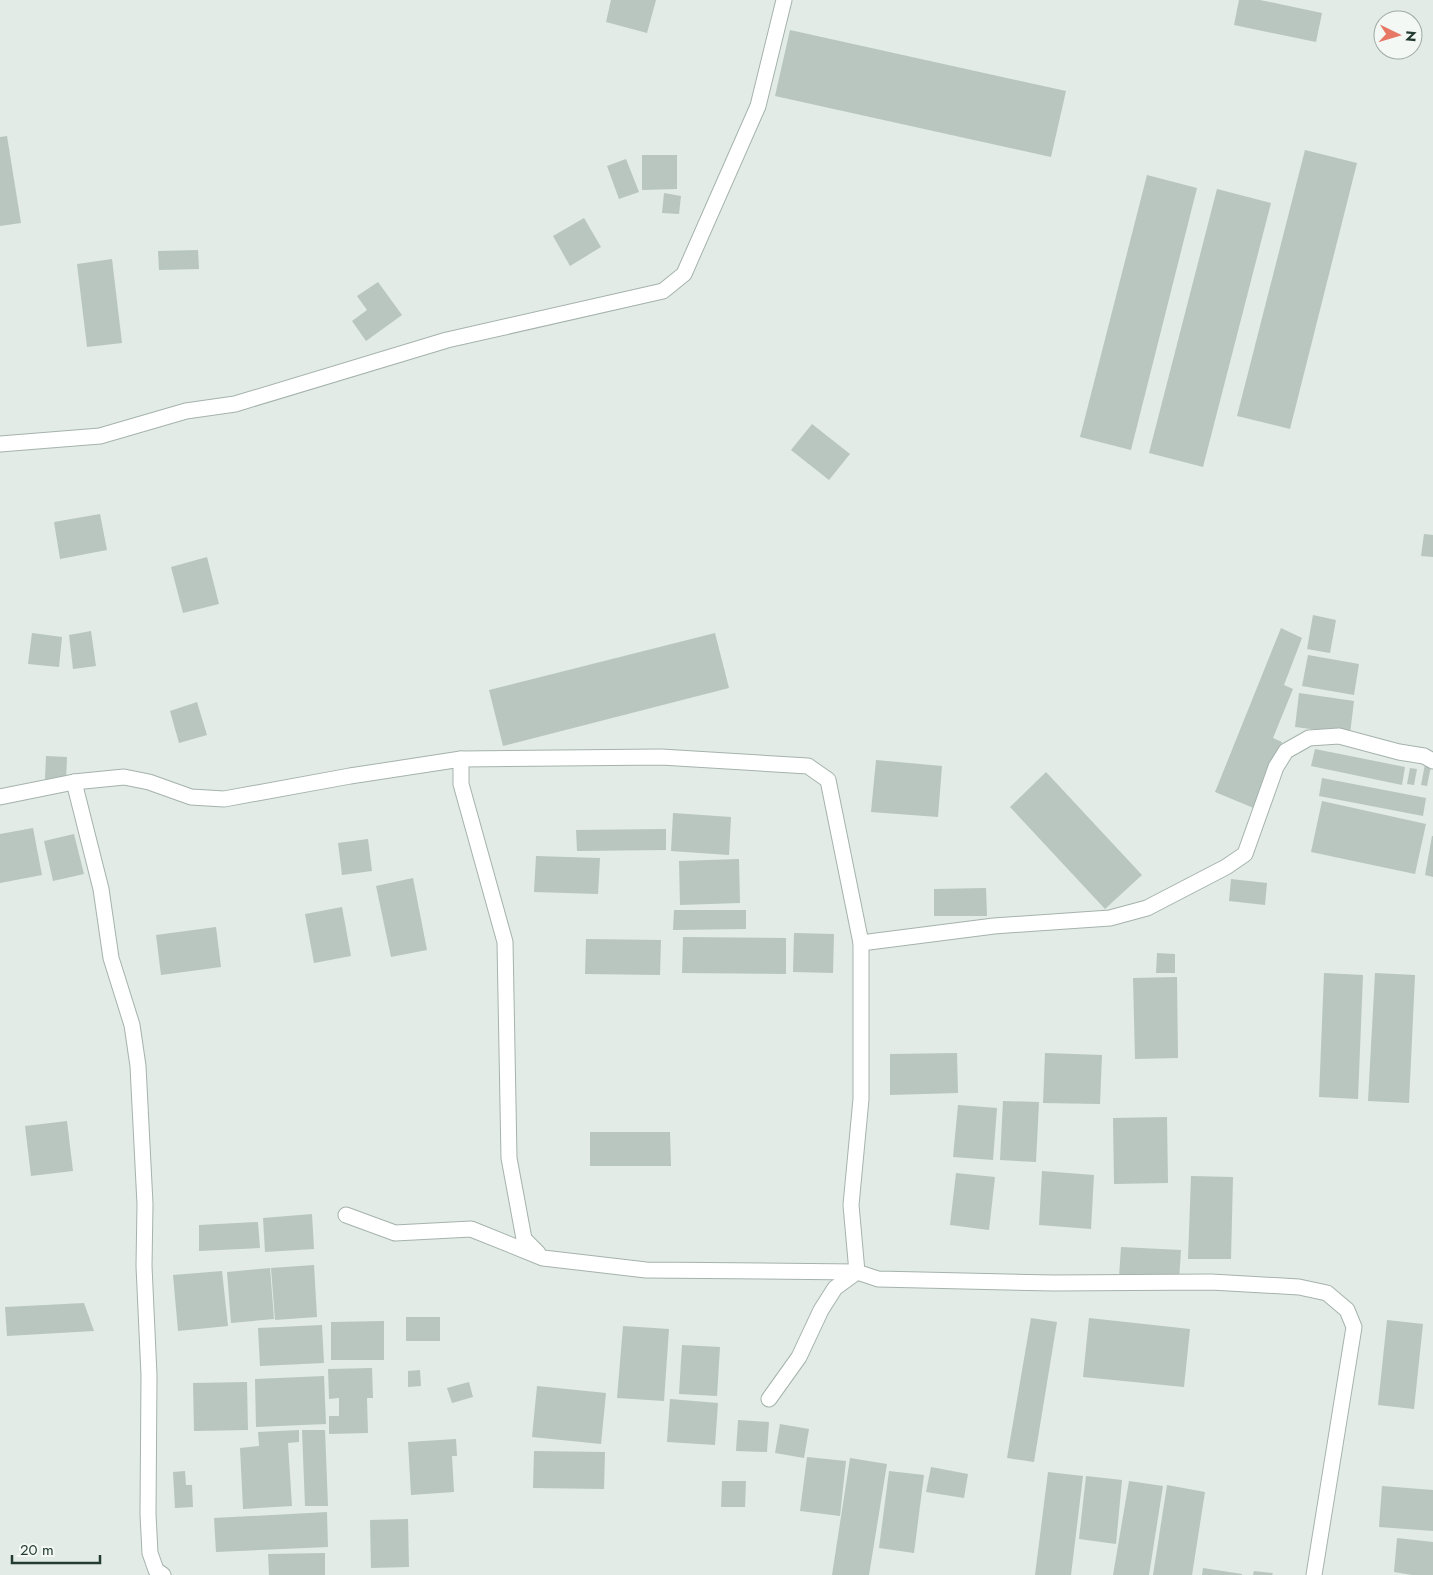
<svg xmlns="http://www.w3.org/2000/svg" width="1433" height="1575" font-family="Jost,sans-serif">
<rect width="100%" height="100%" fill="#e2ebe6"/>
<g fill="#b8c6bf">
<polygon points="611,0 656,0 647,33 606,22"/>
<polygon points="1239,0 1260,0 1322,13 1316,42 1234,25"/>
<polygon points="790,30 1066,91 1051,157 775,96"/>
<polygon points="7,136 21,223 0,226 0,137"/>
<polygon points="1305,150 1357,163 1290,429 1237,416"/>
<polygon points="642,155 677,155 677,189 642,190"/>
<polygon points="626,159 639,192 619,199 607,166"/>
<polygon points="1147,175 1197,188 1131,450 1080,437"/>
<polygon points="1217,189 1271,203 1203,467 1149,453"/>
<polygon points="664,193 681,196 679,214 662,213"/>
<polygon points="584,218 601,247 570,266 553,236"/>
<polygon points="198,250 199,269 159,270 158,251"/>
<polygon points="112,259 122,343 87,347 77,264"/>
<polygon points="378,282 402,315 366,341 352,321 367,310 357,296"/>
<polygon points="812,424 850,454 829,480 791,450"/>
<polygon points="100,514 107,550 60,559 54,522"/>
<polygon points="1424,534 1433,535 1433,557 1421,556"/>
<polygon points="207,557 219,604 183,613 171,567"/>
<polygon points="1313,615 1336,620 1330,653 1307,649"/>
<polygon points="1281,628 1302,638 1284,685 1293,689 1273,738 1282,742 1256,809 1215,792"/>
<polygon points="91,631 96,666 73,669 69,635"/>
<polygon points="32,633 62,637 59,667 28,664"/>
<polygon points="715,633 729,688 503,746 489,690"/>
<polygon points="1308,655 1359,664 1354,695 1302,686"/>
<polygon points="1299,693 1354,701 1350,734 1295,727"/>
<polygon points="197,702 207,735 179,743 170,711"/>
<polygon points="1315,749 1405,767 1402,785 1311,766"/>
<polygon points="46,756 67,757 66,780 45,779"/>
<polygon points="876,760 942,766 938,817 871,812"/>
<polygon points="1425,764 1431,766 1427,786 1421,785"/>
<polygon points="1410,768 1417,769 1414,785 1407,784"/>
<polygon points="1046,772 1142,875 1105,909 1010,807"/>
<polygon points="1322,778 1426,798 1423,816 1319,796"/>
<polygon points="1322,801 1426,824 1415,874 1311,852"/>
<polygon points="673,813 731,817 729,855 671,851"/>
<polygon points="33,828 42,875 0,883 0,834"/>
<polygon points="666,829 666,850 577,851 576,830"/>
<polygon points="74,834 84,874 53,881 44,841"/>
<polygon points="1432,836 1433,836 1433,877 1425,875"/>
<polygon points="368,839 372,871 342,875 338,843"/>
<polygon points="536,856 600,858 598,894 534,892"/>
<polygon points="739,859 740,903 680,905 679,861"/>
<polygon points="413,878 427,950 391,957 376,886"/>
<polygon points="1231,879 1267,883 1265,905 1229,901"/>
<polygon points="986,888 987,916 934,916 934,889"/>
<polygon points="342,907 351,956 314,963 305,914"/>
<polygon points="674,910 746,910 746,929 673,930"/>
<polygon points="216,927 221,967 161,975 156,935"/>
<polygon points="794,933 834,934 833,973 793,972"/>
<polygon points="683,937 786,938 786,974 682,973"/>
<polygon points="586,939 661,940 660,975 585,974"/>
<polygon points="1157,953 1175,954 1175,973 1156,973"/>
<polygon points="1324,973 1363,975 1358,1099 1319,1097"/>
<polygon points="1375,973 1415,975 1409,1103 1368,1101"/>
<polygon points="1177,977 1178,1058 1135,1059 1133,978"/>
<polygon points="957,1053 958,1093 890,1095 890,1054"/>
<polygon points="1045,1053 1102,1055 1100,1104 1043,1103"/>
<polygon points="1003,1101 1039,1102 1036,1162 1000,1160"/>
<polygon points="958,1105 997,1108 993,1160 953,1157"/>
<polygon points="1167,1117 1168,1183 1114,1184 1113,1118"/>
<polygon points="67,1121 73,1171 31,1176 25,1126"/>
<polygon points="590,1132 670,1132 671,1166 590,1166"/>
<polygon points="1042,1171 1094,1175 1091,1229 1039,1225"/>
<polygon points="956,1173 995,1177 989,1230 950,1225"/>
<polygon points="1191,1176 1233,1177 1231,1259 1188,1259"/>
<polygon points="312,1214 314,1249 265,1252 263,1218"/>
<polygon points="258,1222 260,1248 199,1251 199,1225"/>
<polygon points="1121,1247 1181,1250 1179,1281 1119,1277"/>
<polygon points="314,1265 317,1317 275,1320 271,1268"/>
<polygon points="270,1268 274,1319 231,1323 227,1272"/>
<polygon points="222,1271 228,1326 178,1331 173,1275"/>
<polygon points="84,1303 94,1331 7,1336 5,1307"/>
<rect x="406" y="1317" width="34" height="24"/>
<polygon points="1031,1318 1057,1322 1034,1462 1007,1458"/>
<polygon points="1089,1318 1190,1329 1184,1387 1083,1377"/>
<polygon points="1387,1320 1423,1324 1414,1409 1378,1405"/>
<polygon points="384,1321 384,1360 331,1360 331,1322"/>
<polygon points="322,1325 324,1363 260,1366 258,1328"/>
<polygon points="623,1326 669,1329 664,1401 617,1398"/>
<polygon points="682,1345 720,1347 717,1396 679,1394"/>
<polygon points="372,1368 373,1398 367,1398 368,1433 329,1434 329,1416 339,1416 339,1398 329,1399 328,1369"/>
<polygon points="420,1370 421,1386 408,1387 408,1371"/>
<polygon points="324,1376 326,1424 256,1427 255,1379"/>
<polygon points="247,1382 248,1430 194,1431 193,1383"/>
<polygon points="469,1382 473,1397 452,1403 447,1388"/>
<polygon points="537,1386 606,1393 601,1444 532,1437"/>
<polygon points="670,1399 718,1403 715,1445 667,1442"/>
<polygon points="738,1420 769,1422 767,1452 736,1451"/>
<polygon points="780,1424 809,1429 804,1458 775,1453"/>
<polygon points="299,1430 299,1442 288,1443 292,1506 243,1509 240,1448 259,1446 258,1432"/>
<polygon points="302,1430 325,1430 328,1506 305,1506"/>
<polygon points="456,1439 457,1456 452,1456 454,1492 411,1495 408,1442"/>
<polygon points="534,1451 605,1452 604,1489 533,1488"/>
<polygon points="807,1457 846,1461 840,1516 800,1511"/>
<polygon points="850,1458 887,1464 869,1575 832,1575"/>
<polygon points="931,1467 968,1474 964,1498 926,1492"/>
<polygon points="185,1471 186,1485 192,1485 193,1507 175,1508 173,1472"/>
<polygon points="889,1471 924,1475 914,1553 879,1548"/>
<polygon points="1048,1472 1083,1476 1071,1575 1035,1575"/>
<polygon points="1086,1476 1122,1480 1116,1544 1079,1539"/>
<polygon points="722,1481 746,1481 745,1507 721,1507"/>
<polygon points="1129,1481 1163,1486 1149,1575 1113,1575"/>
<polygon points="1167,1485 1205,1492 1192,1575 1153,1575"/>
<polygon points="1382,1486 1433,1490 1433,1531 1379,1527"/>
<polygon points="327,1512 328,1547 216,1552 214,1518"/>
<polygon points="408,1519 409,1567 371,1568 370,1520"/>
<polygon points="1397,1538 1433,1542 1433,1575 1412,1575 1394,1572"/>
<polygon points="325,1553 325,1575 269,1575 268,1554"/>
<polygon points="1203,1568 1242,1574 1242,1575 1202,1575"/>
<polygon points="1254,1571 1273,1573 1272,1575 1253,1575"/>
</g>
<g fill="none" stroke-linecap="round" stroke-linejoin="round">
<defs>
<g id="minor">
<polyline points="0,444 100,436 186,411 235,404 447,340 663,291 684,274 758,106 784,0"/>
<polyline points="461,759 461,784 505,942 509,1158 524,1239 538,1253"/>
<polyline points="74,782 101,889 111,958 132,1025 138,1066 145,1204 144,1266 149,1375 148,1514 150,1553 156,1570 163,1575"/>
<polyline points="0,797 74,782 124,777 149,782 191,797 224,799 350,776 461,759 661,757 808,766 828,780 861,943 861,1099 851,1205 857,1272 878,1279 1054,1283 1211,1282 1299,1287 1327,1293 1347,1310 1354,1327 1314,1575"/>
<polyline points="861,943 994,926 1110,918 1147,908 1226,867 1245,854 1276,767 1286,751 1309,738 1339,736 1399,752 1424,756 1433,761"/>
<polyline points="346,1215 395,1233 471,1229 543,1258 646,1270 857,1272"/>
<polyline points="769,1399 799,1357 821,1310 835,1288 857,1272"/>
</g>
</defs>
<use href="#minor" stroke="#a5b3ac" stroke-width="17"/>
<use href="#minor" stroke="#fff" stroke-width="15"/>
</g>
<g transform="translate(1398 35) rotate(95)"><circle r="24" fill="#f3f8f5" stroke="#a0aca7"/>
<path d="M0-4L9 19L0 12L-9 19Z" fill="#e77865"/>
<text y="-8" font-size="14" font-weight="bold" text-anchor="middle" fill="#243b32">N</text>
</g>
<path d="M12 1555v8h88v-8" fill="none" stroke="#243b32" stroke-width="2.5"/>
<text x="20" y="1555" font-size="15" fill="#243b32" stroke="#f3f8f5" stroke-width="4" paint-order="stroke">20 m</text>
</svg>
